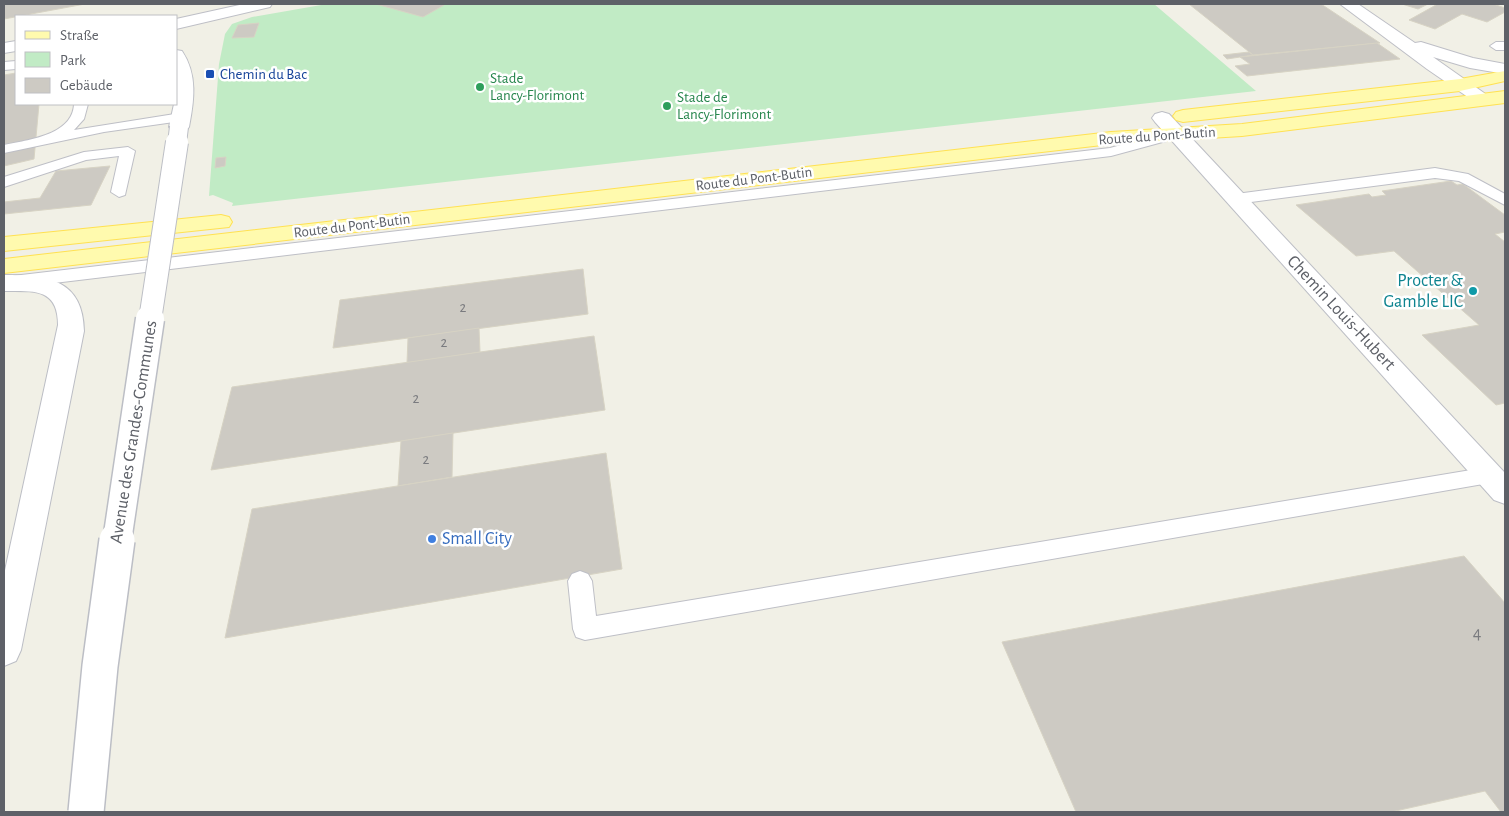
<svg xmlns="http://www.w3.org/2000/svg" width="1509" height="816" font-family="'Alegreya Sans',sans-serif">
<rect width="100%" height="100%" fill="#f1f0e6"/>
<polygon fill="#c1ebc5" points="327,4 1154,4 1256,91 232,206 233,203 213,195 209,196 219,64 225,34 232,24 252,17"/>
<g fill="#cdcac3" stroke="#d7d3c4">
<polygon points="4,4 85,4 4,19"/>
<polygon points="376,4 439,4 444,5 423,17"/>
<polygon points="1189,4 1321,4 1380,43 1253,55"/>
<polygon points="1402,4 1428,4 1418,9"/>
<polygon points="1432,4 1493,4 1505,8 1505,12 1487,22 1462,14 1435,29 1409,20 1436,5"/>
<polygon points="259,23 254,37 232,38 238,25"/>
<polygon points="1377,43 1400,59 1247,76 1235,66 1250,64 1240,57"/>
<polygon points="1249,52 1253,55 1227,59 1223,55"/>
<polygon points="16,73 16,104 39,104 34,159 4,166 4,75"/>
<polygon points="226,157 225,166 215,168 216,158"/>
<polygon points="110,166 91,205 4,214 4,202 40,198 56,171"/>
<polygon points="1451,181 1457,185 1463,184 1505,215 1505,232 1495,234 1505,242 1505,403 1496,405 1422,335 1479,325 1394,251 1356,256 1296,205 1369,194 1372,197 1386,195 1382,191"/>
<polygon points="583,269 588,314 333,348 340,300"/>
<polygon points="479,328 480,352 407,363 408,338"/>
<polygon points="594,336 605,410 211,470 232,387"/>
<polygon points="453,433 452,477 398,486 401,441"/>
<polygon points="606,453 622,569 225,638 252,509"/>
<polygon points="1464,556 1505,603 1505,812 1501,812 1485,791 1391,812 1076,812 1002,642"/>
</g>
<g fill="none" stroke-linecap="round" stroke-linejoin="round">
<defs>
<g id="lane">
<polygon points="1505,42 1505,50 1496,50 1490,46 1496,42"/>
<polygon points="16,61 16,69 4,70 4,62"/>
<path d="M74,104H88L84,119L74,130L181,113L188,117L181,121L104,132L4,153V145C28,140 73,135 74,104Z"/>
<polygon points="1176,130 1181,131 1183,134 1181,137 1111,156 4,289 4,277 1110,148"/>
<polygon points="128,147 135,151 125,195 119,197 111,192 119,156 86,160 4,187 4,177 84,152"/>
<polygon points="1435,168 1468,174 1505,194 1505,205 1459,181 1435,178 1236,204 1228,199 1236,194"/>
<polygon points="1489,467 1497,469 1500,475 1497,481 1489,483 585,640 576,637 573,629 568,581 572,574 580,571 588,574 592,581 596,616"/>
</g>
<g id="street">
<polygon points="244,4 272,4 270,7 176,29 176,19"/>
<polygon points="1340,4 1358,4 1415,43 1421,42 1473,58 1505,64 1505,74 1470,68 1433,57 1494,100 1492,104 1478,104 1427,69"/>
</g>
<g id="secondary">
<polygon points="16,41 16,51 4,53 4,43"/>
<path d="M176,50L182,51C198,75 194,101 189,127L186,131H172L169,127L174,104H176Z"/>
<polygon points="1162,112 1169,114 1505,473 1505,504 1494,500 1155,122 1152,118 1155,114"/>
<path d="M4,275C47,275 83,279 84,331L21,650L16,661L4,666V575L58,325C58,288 34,291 4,291Z"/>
</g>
<g id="primary">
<polygon points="1505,71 1505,81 1460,91 1183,122 1176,120 1173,116 1176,112 1183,110 1460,79"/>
<polygon points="1505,91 1505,103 1242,136 1111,144 4,273 4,259 1111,132 1242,124"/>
<polygon points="221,215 229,217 232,222 229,227 4,251 4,237"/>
</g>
</defs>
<use href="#lane" stroke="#bebfc6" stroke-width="2"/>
<use href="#street" stroke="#bebfc6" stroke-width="2"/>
<use href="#secondary" stroke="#bcbec5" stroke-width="2"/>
<use href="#primary" stroke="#ffe152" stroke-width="2"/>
<use href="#lane" fill="#fff" fill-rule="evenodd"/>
<use href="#street" fill="#fff" fill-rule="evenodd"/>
<use href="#secondary" fill="#fff" fill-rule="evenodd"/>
<use href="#primary" fill="#fffaae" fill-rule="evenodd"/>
<defs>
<polyline id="secondary-bridge-far3" points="177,143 179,127"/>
<polyline id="secondary-bridge-far2" points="150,320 177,142"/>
<polyline id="secondary-bridge-far1" points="117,541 150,319"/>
<polyline id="secondary-bridge" points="86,812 100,666 117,540"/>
</defs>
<use href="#secondary-bridge-far3" stroke="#bcbec5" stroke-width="20" stroke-linecap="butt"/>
<use href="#secondary-bridge-far2" stroke="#bcbec5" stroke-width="24" stroke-linecap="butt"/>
<use href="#secondary-bridge-far1" stroke="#bcbec5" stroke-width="31" stroke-linecap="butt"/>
<use href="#secondary-bridge" stroke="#bcbec5" stroke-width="38" stroke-linecap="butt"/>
<use href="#secondary-bridge-far3" stroke="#fff" stroke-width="18"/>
<use href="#secondary-bridge-far2" stroke="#fff" stroke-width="22"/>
<use href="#secondary-bridge-far1" stroke="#fff" stroke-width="28"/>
<use href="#secondary-bridge" stroke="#fff" stroke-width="35"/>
</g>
<rect fill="#1a4fb4" stroke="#fff" stroke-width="2" x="205" y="69" width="10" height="10" rx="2.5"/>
<g fill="#2e9e5b" stroke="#fff" stroke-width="2">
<circle cx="480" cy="87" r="5"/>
<circle cx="667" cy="106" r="5"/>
</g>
<circle fill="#0f9aa8" stroke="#fff" stroke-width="2" cx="1473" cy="291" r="5"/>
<circle fill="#3f7fe0" stroke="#fff" stroke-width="2" cx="432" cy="539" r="5"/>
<g text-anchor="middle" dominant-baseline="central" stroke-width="5" stroke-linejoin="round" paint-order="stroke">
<g font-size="15" fill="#164399" stroke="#fff" text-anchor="start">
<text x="220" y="74">Chemin du Bac</text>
</g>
<g font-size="15" fill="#27864d" stroke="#fff" text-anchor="start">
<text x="490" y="78">Stade<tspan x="490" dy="17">Lancy-Florimont</tspan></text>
<text x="677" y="97">Stade de<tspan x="677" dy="17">Lancy-Florimont</tspan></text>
</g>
<g font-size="15" fill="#5e6168" stroke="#fff">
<text transform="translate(1157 136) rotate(-4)">Route du Pont-Butin</text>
<text transform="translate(754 179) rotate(-7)">Route du Pont-Butin</text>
<text transform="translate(352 226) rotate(-7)">Route du Pont-Butin</text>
</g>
<g font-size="15" fill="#7a7b7f">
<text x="463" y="307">2</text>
<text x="444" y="342">2</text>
<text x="416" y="398">2</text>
<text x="426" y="459">2</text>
</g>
<g font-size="18" fill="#0d838f" stroke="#fff" text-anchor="end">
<text x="1463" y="281">Procter &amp;<tspan x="1463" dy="21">Gamble LIC</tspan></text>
</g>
<g font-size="18" fill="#5e6168" stroke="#fff">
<text transform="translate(1341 313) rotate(47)">Chemin Louis-Hubert</text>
<text transform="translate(134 432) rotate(-81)">Avenue des Grandes-Communes</text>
</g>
<g font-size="18" fill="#366cbe" stroke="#fff" text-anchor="start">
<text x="442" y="539">Small City</text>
</g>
<g font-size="18" fill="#7a7b7f">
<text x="1477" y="634">4</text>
</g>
</g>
<rect width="1509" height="816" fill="none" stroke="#5e6168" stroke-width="10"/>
<rect x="15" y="15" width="162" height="90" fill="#ffffff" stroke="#bfc0c3"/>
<rect x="25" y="31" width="25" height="8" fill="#fffaae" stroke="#bfc0c3"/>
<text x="60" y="40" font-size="15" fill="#5e6168">Straße</text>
<rect x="25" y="52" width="25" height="15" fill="#c1ebc5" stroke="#bfc0c3"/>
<text x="60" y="65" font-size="15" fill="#5e6168">Park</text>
<rect x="25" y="78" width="25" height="15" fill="#cdcac3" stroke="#bfc0c3"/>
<text x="60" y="90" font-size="15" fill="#5e6168">Gebäude</text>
</svg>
